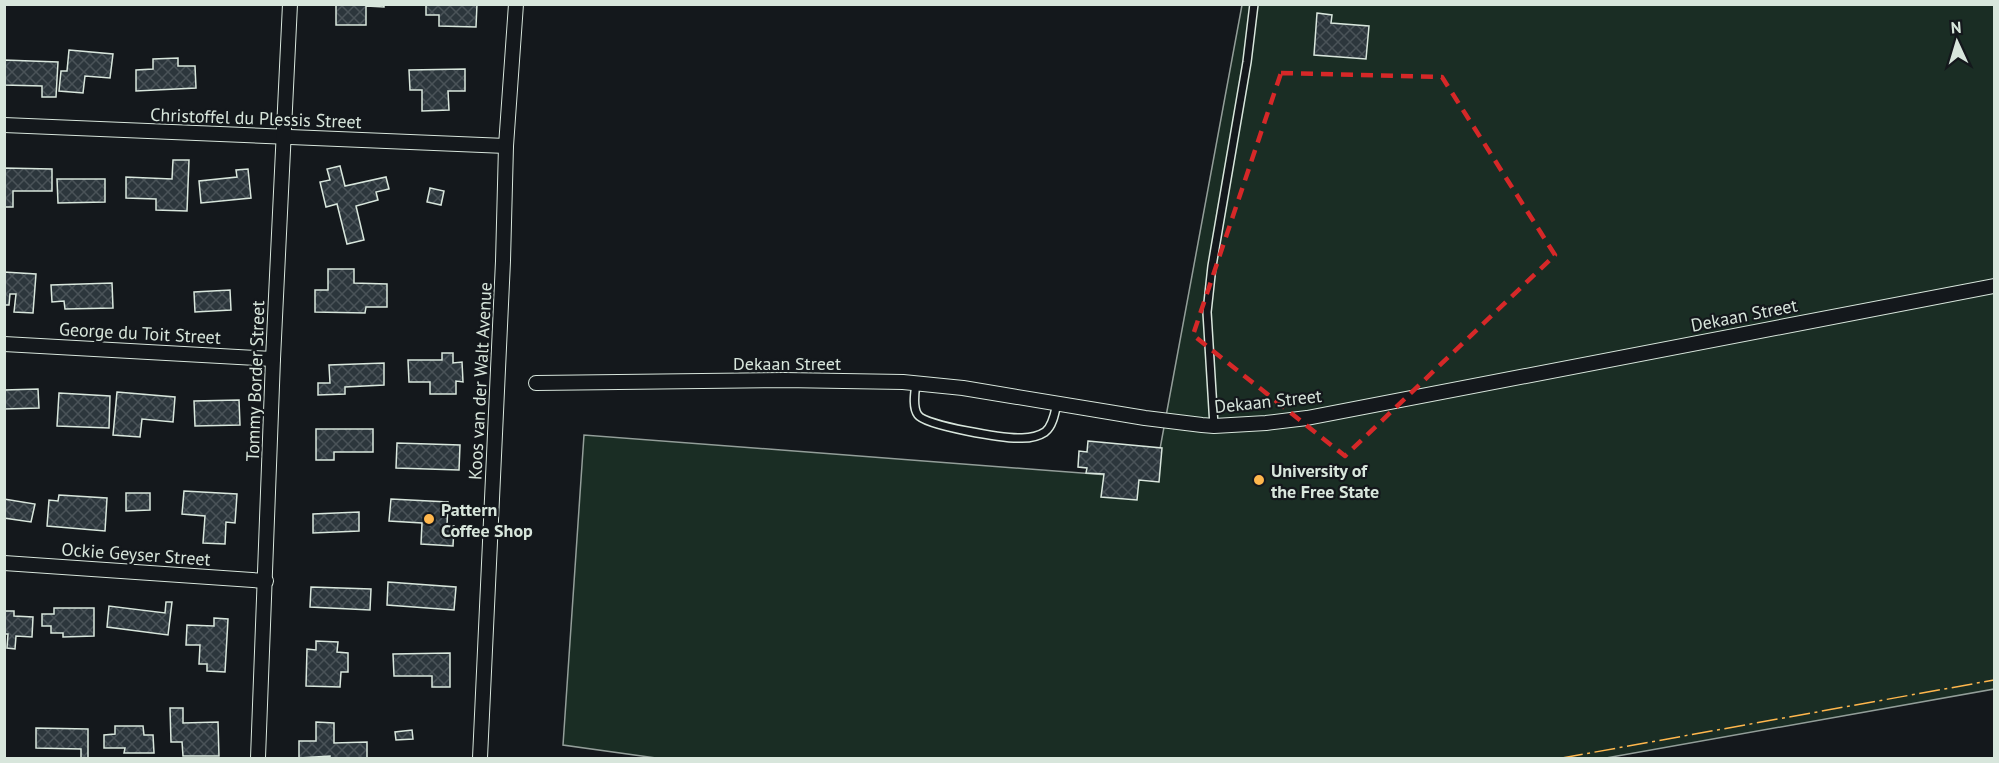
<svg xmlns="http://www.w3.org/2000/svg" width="1999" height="763" font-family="'PT Sans',sans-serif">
<defs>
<pattern id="building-cross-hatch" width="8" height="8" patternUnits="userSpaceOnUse" patternTransform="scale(1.5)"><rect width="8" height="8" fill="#2c363c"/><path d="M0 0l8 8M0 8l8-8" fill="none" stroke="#4a5358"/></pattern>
</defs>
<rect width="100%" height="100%" fill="#14181c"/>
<polygon fill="#1a2d24" stroke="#939e99" stroke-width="1.5" points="1242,5 1994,5 1994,689 1606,758 656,758 563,745 584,435 1108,475 1157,465"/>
<g fill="url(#building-cross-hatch)" stroke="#d8e6dc" stroke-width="1.5">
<polygon points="336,4 384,4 384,7 366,6 366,25 336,25"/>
<polygon points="426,4 477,4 476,27 439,26 439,15 426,15"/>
<polygon points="1317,13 1332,15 1331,23 1369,26 1366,59 1314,55"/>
<polygon points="69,50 113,54 110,78 85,76 83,93 59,91 61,71 67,71"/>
<polygon points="178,58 178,66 195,66 196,88 136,91 136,70 153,69 153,59"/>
<polygon points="4,60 58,62 56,97 42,97 42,86 4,85"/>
<polygon points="465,69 465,91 448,91 449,110 422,111 422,90 410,90 409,70"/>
<polygon points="173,160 189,160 187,211 156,210 156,199 126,198 126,177 172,179"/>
<polygon points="340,166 345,186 386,177 389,189 376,192 378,200 356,206 364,240 347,244 337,204 326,207 320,182 330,180 327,169"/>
<polygon points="4,168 52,169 52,191 13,191 13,207 4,207"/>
<polygon points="248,169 251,198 201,203 199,181 237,177 236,170"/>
<polygon points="57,179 105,179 105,202 58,203"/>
<polygon points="430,188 444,191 441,205 427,202"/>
<polygon points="328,269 354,269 354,283 387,284 387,307 366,307 365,313 315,312 315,290 328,290"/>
<polygon points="4,272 36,274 33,313 14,312 16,294 10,294 9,305 4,305"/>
<polygon points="112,283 113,308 65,309 64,301 52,302 51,285"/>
<polygon points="230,290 231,310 195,312 194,292"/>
<polygon points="442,353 453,353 453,363 462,362 463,382 456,381 456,394 430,394 430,382 409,382 408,360 442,360"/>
<polygon points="384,363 384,385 345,387 345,394 318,395 318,383 330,383 329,365"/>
<polygon points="38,389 39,408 4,409 4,390"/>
<polygon points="117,392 175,397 173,422 142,419 140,437 113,435"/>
<polygon points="59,393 110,396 109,428 57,426"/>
<polygon points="239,400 240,425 195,426 194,401"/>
<polygon points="316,429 373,429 373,452 334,452 334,460 316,460"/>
<polygon points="1088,441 1162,448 1159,482 1139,480 1137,500 1101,497 1104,474 1086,473 1087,468 1078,467 1079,451 1087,452"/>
<polygon points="397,443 460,445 459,470 396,468"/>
<polygon points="184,491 237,494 235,523 226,522 225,544 203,543 205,516 182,514"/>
<polygon points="126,493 150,493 150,510 126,511"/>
<polygon points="59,495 107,498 105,531 47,526 49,500 58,501"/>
<polygon points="4,499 35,504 31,522 4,518"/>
<polygon points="391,499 448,502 447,526 454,526 453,546 421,544 422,523 389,521"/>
<polygon points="359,512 359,531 313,533 313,514"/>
<polygon points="388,582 456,587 454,610 387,605"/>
<polygon points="311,587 371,589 370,610 310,607"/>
<polygon points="166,602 172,602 168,635 107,627 109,606 165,613"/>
<polygon points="54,608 94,608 94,636 63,637 63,633 51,633 51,626 42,626 42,614 54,614"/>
<polygon points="4,611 14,611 14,616 33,617 32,637 16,636 15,649 7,648 8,634 4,634"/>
<polygon points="214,618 228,619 225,672 207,671 207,664 199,664 200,645 186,645 187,625 214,626"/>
<polygon points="316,641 338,642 337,652 348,653 348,672 341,672 340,687 306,686 307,649 316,650"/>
<polygon points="450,653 450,687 432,687 432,676 394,676 393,654"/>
<polygon points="170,708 183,708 183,723 218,722 219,756 183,756 182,742 171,742"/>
<polygon points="316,722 334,723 334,743 367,742 367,758 330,758 330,756 299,758 299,741 316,741"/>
<polygon points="115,726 143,726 144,735 153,735 154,753 124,753 125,748 104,748 104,735 115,734"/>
<polygon points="36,728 88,729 88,758 81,758 81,749 36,748"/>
<polygon points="412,730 413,739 396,740 395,732"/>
</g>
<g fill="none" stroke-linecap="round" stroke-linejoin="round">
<defs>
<g id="service">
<path d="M916,383C915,392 912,407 918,415C926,426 1006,439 1022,438C1029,438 1039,436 1045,432C1053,426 1055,412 1057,403"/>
<polyline points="1214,426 1207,312 1212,266 1247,62 1254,4"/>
</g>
<g id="minor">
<polyline points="4,125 506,146"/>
<polyline points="4,344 273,359"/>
<polyline points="536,383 784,380 903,382 963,388 1145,418 1202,425 1214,426 1266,423 1307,418 1994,286"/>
<polyline points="4,563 266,581"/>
<polyline points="258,758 273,359 290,4"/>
<polyline points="480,758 503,261 506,146 516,4"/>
</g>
</defs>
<use href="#service" stroke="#d8e6dc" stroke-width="10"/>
<use href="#minor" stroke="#d8e6dc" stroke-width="16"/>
<use href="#service" stroke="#14181c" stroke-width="7"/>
<use href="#minor" stroke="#14181c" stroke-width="14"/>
<polyline stroke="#ffb74d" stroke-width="1.5" stroke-dasharray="21 4.5 3 4.5" stroke-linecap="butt" points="1562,758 1994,680"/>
</g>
<path fill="none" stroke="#d62828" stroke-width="4.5" stroke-dasharray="12 8" stroke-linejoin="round" d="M1281,73L1442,77L1555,255L1345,456L1193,335Z"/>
<g fill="#ffb74d" stroke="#14181c" stroke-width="2">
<circle cx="1259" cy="480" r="6"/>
<circle cx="429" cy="519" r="6"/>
</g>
<g text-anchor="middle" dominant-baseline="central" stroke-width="4.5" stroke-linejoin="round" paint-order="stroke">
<g font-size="18" fill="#d8e6dc" stroke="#14181c">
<text transform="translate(256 118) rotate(2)">Christoffel du Plessis Street</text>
<text transform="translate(1744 315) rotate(-11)">Dekaan Street</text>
<text transform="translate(140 333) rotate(3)">George du Toit Street</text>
<text x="787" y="363">Dekaan Street</text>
<text transform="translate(255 381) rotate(-88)">Tommy Border Street</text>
<text transform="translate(480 381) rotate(-87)">Koos van der Walt Avenue</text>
<text transform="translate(1268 401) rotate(-6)">Dekaan Street</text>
<text transform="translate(136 554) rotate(4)">Ockie Geyser Street</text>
</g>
<g font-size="18" font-weight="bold" fill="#d8e6dc" stroke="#14181c" text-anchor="start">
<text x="1271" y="470">University of<tspan x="1271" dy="21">the Free State</tspan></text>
<text x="441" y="509">Pattern<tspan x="441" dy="21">Coffee Shop</tspan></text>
</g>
</g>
<rect width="1999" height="763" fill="none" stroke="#d8e6dc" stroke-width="12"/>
<g transform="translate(1957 42) rotate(356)" stroke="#14181c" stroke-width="4.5" paint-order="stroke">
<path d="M0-4.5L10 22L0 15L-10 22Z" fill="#d8e6dc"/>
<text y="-9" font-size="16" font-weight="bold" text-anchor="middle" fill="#d8e6dc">N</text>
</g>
</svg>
